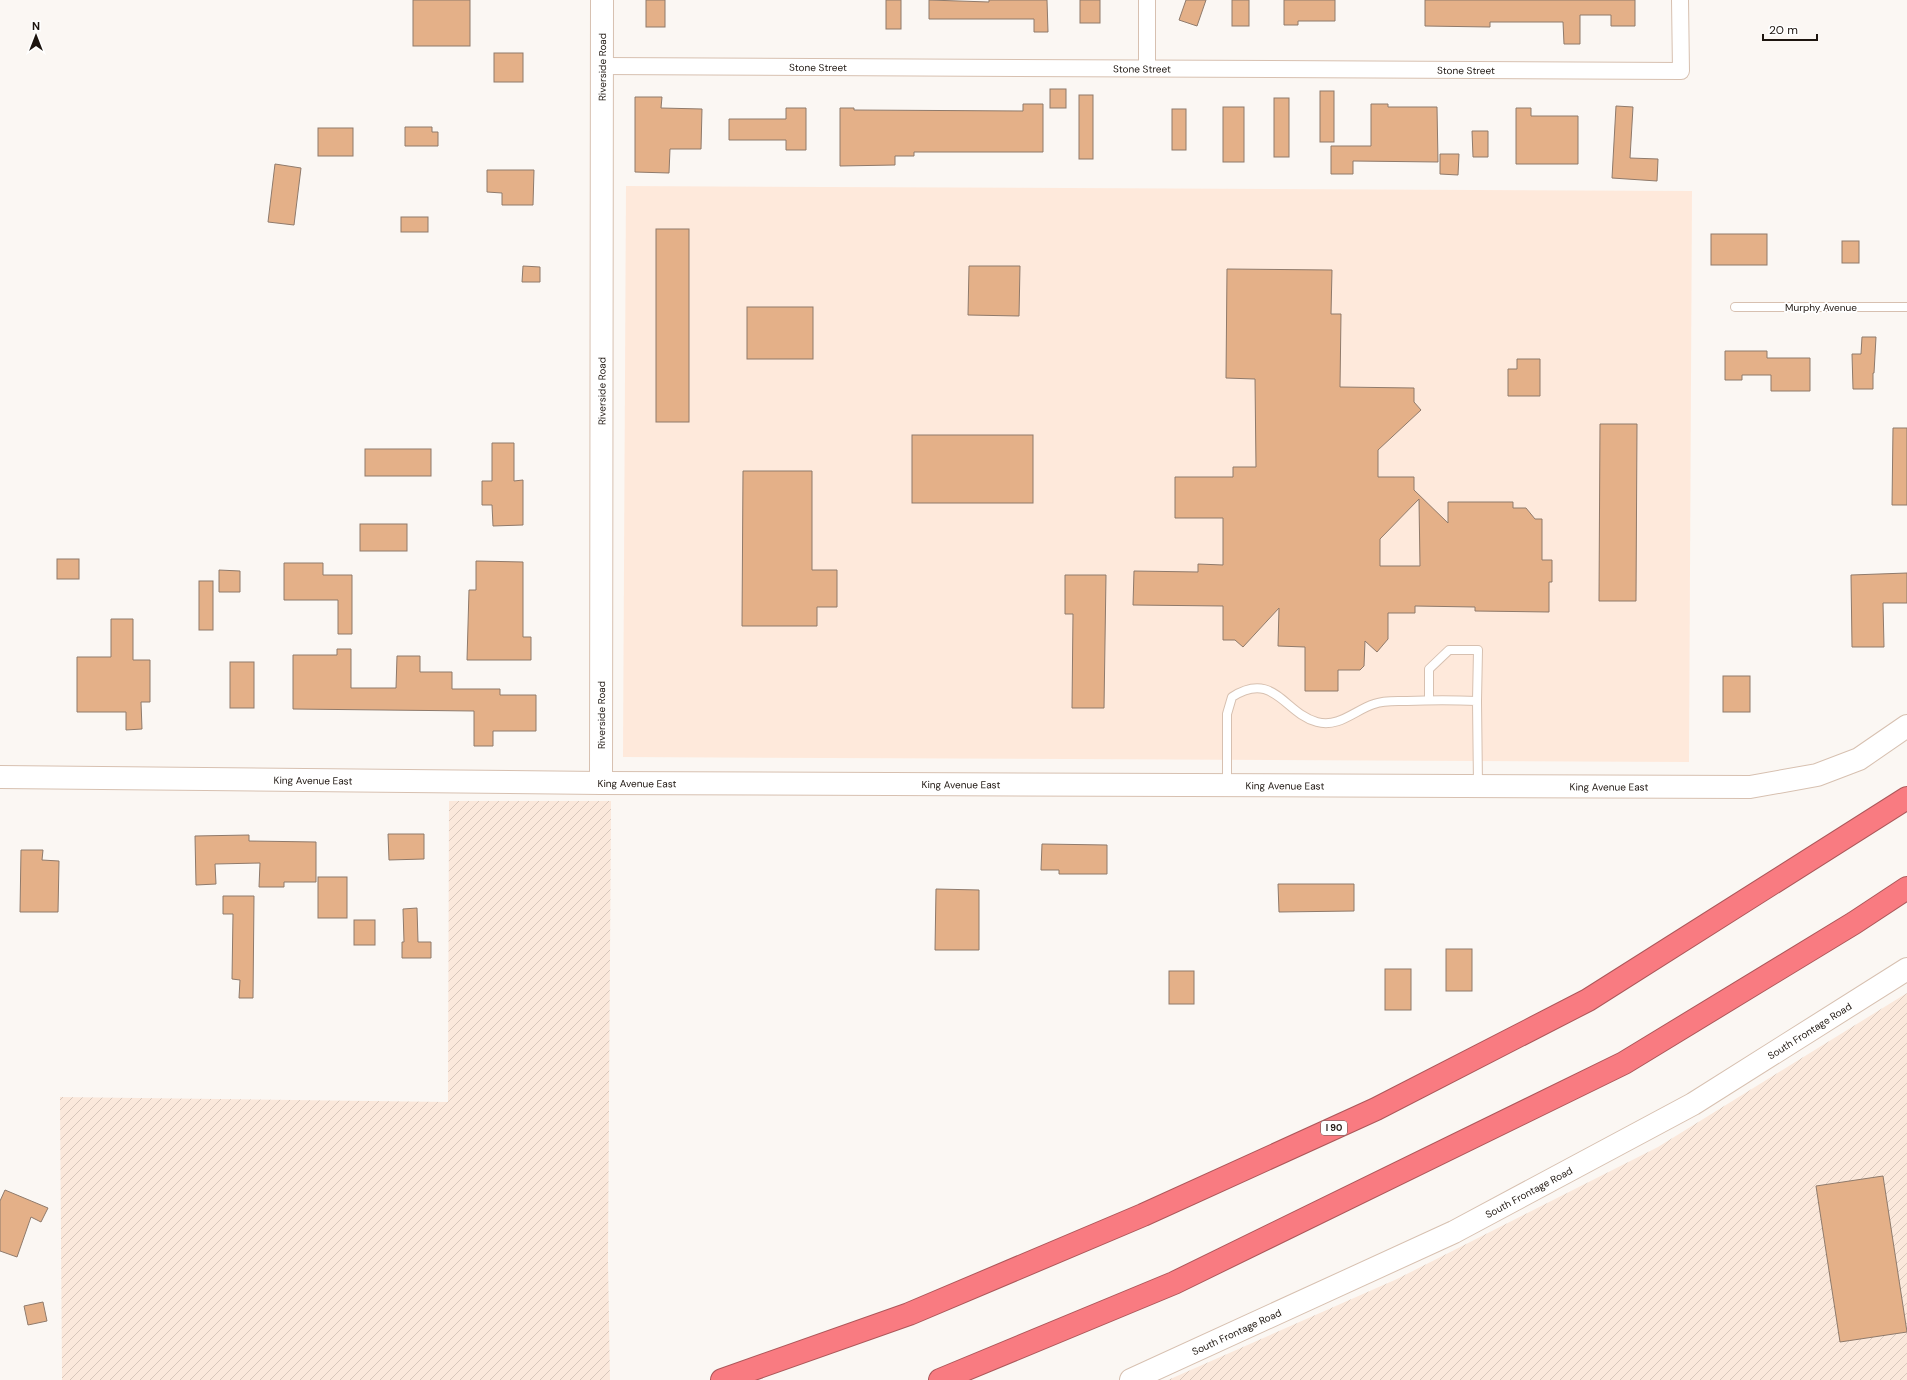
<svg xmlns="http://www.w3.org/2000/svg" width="1907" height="1380" font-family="'DM Sans',sans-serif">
<defs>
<pattern id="industrial-furrows" width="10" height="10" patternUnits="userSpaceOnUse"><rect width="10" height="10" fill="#fbe8db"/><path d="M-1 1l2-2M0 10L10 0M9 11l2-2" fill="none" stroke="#d7c6bb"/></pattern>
</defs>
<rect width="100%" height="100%" fill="#fbf7f3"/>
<polygon fill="#fee9db" points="626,186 1692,191 1689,762 623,757"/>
<g fill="url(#industrial-furrows)">
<polygon points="449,801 611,801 608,1261 610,1380 62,1380 60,1097 448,1102"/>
<polygon points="1907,993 1907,1380 1168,1380 1397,1279 1658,1147"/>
</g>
<g fill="#e4b088" stroke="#8f7a6b" fill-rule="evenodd">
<rect x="413" y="0" width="57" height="46"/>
<rect x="646" y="0" width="19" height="27"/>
<rect x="886" y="0" width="15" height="29"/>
<polygon points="929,0 989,2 989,0 1047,0 1048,32 1034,32 1034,19 929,19"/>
<rect x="1080" y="0" width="20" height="23"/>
<polygon points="1186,0 1206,0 1197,26 1179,20"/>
<rect x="1232" y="0" width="17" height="26"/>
<polygon points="1284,0 1335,0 1335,21 1298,21 1298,25 1284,25"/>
<polygon points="1425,0 1635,0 1635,26 1611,26 1611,15 1580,15 1580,44 1564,44 1563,22 1490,22 1490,27 1425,26"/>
<rect x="494" y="53" width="29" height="29"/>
<rect x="1050" y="89" width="16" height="19"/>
<rect x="1320" y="91" width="14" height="51"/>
<rect x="1079" y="95" width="14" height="64"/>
<polygon points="635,97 662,97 661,108 702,109 701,149 670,149 669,173 635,172"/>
<rect x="1274" y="98" width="15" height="59"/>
<polygon points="1023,104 1043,104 1043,152 914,152 914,156 895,156 895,165 840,166 840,108 854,108 854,110 1023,111"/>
<polygon points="1371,104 1388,104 1388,107 1437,107 1438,162 1353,161 1353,174 1331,174 1331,146 1371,146"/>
<polygon points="1616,106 1633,107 1630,158 1658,159 1657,181 1612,178"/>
<rect x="1223" y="107" width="21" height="55"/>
<polygon points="786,108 806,108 806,150 786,150 786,140 729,140 729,119 786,119"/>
<polygon points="1516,108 1531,108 1531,116 1578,116 1578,164 1516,164"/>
<rect x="1172" y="109" width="14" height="41"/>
<polygon points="405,127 432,127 432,132 438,132 438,146 405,146"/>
<rect x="318" y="128" width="35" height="28"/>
<polygon points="1472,131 1488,131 1488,157 1473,157"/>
<polygon points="1440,154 1459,154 1458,175 1440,174"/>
<polygon points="275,164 301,168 294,225 268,222"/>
<polygon points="487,170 534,170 533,205 502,205 502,193 487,192"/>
<rect x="401" y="217" width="27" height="15"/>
<rect x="656" y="229" width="33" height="193"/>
<rect x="1711" y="234" width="56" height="31"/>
<rect x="1842" y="241" width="17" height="22"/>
<polygon points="523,266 540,267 540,282 522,282"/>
<polygon points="969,266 1020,266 1019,316 968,315"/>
<path d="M1227,269L1332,270L1331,314H1341L1340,387L1414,388V402L1421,410L1378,450V477H1414V490L1448,523V502H1513V508H1526L1535,519H1542V560H1552V582H1549V612L1475,611V607L1415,606V613H1388V639L1377,652L1365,641L1364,666L1360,670H1338V691H1305V647L1278,646L1279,608L1243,647L1235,640H1223V606L1133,605L1134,571L1198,572V564L1223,565V518H1175V477H1233V467H1256L1255,379L1226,378ZM1419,499L1420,566H1380V539Z"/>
<rect x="747" y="307" width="66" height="52"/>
<polygon points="1862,337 1876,337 1874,373 1873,373 1873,389 1853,389 1852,354 1861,354"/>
<polygon points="1725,351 1767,351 1767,358 1810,358 1810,391 1771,391 1771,375 1742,375 1742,380 1725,380"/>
<polygon points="1517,359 1540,359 1540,396 1508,396 1508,369 1517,369"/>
<polygon points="1600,424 1637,424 1636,601 1599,601"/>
<polygon points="1893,428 1907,428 1907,505 1892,505"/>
<rect x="912" y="435" width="121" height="68"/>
<polygon points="492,443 514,443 514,481 523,480 523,525 493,526 492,505 482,505 482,481 492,481"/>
<rect x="365" y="449" width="66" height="27"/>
<polygon points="743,471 812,471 812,570 837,570 837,607 817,607 817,626 742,626"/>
<rect x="360" y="524" width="47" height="27"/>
<rect x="57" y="559" width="22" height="20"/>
<polygon points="476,561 523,562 523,637 531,637 531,660 467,660 469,590 476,590"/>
<polygon points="284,563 323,563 323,575 352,575 352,634 338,634 338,600 284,600"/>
<polygon points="219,570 240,571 240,592 219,592"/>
<polygon points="1907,573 1907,603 1883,603 1884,647 1852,647 1851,575"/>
<polygon points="1065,575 1106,575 1104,708 1072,708 1073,614 1065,614"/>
<rect x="199" y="581" width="14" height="49"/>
<polygon points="111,619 133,619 133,660 150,660 150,702 141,702 142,729 126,730 126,712 77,712 77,657 111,657"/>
<polygon points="337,649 351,649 351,688 396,688 397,656 420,656 420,672 452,672 452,689 500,689 500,695 536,695 536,731 493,731 493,746 474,746 474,711 293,709 293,655 337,655"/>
<rect x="230" y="662" width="24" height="46"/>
<rect x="1723" y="676" width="27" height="36"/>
<polygon points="388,834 424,834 424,859 389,860"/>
<polygon points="249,835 249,841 316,842 316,882 284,882 284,887 259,887 260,863 215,864 216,884 196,885 195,836"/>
<polygon points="1042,844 1107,845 1107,874 1059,874 1059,870 1041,870"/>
<polygon points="21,850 43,850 42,860 59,861 58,912 20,912"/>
<rect x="318" y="877" width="29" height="41"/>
<polygon points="1278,884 1354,884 1354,911 1279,912"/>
<polygon points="936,889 979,890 979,950 935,950"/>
<polygon points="223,896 254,896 253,998 239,998 240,980 232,979 233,914 223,914"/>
<polygon points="417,908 418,942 431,942 431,958 402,958 402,942 404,942 403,909"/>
<rect x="354" y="920" width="21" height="25"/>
<rect x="1446" y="949" width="26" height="42"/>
<rect x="1385" y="969" width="26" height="41"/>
<rect x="1169" y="971" width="25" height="33"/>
<polygon points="1883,1176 1907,1332 1840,1342 1816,1186"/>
<polygon points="5,1190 48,1208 41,1222 31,1217 17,1257 0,1251 0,1201"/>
<polygon points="43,1302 47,1321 28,1325 24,1306"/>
</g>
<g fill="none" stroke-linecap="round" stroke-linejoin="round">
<defs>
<g id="lane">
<polyline points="1735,307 1907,307"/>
<polyline points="1429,700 1429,669 1449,650 1478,650 1477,701"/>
<path d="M1227,784V714L1232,697C1274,670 1284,713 1317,722C1339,728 1355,710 1374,704C1384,700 1396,701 1407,701C1431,700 1454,700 1477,701L1478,785"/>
</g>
<g id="street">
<path id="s1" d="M603,66L1681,71L1680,0"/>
<polyline points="1147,68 1147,0"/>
</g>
<g id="secondary">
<path id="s2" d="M0,777L601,783L1750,787L1817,775L1859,759L1907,726"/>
<path id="s3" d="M601,783L602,0"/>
<path id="s4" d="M1131,1380L1454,1232L1693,1104L1907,969"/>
</g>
<g id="highway">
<polyline points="722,1380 909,1314 1143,1215 1376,1109 1588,1000 1907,798"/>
<polyline points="940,1380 1174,1283 1624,1063 1854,923 1907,888"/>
</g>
</defs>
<use href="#lane" stroke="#d7c0b0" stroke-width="10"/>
<use href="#street" stroke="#d7c0b0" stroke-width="18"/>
<use href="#secondary" stroke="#d7c0b0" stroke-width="24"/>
<use href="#highway" stroke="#ac5759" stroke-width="24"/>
<use href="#lane" stroke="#fff" stroke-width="8"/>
<use href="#street" stroke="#fff" stroke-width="16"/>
<use href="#secondary" stroke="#fff" stroke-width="22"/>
<use href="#highway" stroke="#f97b81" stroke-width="22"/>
</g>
<g text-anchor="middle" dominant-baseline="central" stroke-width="3.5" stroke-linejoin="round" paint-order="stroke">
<rect fill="#fff" stroke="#615b57" stroke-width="1" x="1321" y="1121" width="26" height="14" rx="3"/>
<g font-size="9" font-weight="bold" fill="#1d150f">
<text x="1334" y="1128">I 90</text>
</g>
<g font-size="10" fill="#1d150f" stroke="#fff">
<text stroke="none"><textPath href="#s3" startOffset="716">Riverside Road</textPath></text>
<text stroke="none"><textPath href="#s1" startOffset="215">Stone Street</textPath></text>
<text stroke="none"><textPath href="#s1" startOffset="539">Stone Street</textPath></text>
<text stroke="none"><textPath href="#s1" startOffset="863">Stone Street</textPath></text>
<text x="1821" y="307">Murphy Avenue</text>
<text stroke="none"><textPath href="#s3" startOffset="392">Riverside Road</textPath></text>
<text stroke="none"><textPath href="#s3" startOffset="68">Riverside Road</textPath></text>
<text stroke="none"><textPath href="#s2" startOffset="313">King Avenue East</textPath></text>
<text stroke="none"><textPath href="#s2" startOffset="637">King Avenue East</textPath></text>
<text stroke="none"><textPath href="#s2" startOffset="961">King Avenue East</textPath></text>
<text stroke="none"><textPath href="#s2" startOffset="1285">King Avenue East</textPath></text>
<text stroke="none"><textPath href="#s2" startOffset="1609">King Avenue East</textPath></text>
<text stroke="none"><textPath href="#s4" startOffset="764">South Frontage Road</textPath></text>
<text stroke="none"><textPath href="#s4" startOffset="440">South Frontage Road</textPath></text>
<text stroke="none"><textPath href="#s4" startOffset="116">South Frontage Road</textPath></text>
</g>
</g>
<g transform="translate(36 36)" stroke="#ffffff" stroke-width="3" paint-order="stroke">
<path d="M0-3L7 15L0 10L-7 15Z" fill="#1d150f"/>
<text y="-6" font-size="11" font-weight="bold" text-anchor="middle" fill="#1d150f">N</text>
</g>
<path d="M1763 34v6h54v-6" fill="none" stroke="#1d150f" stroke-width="2"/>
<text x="1769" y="34" font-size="12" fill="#1d150f" stroke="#ffffff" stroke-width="3" paint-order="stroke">20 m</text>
</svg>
